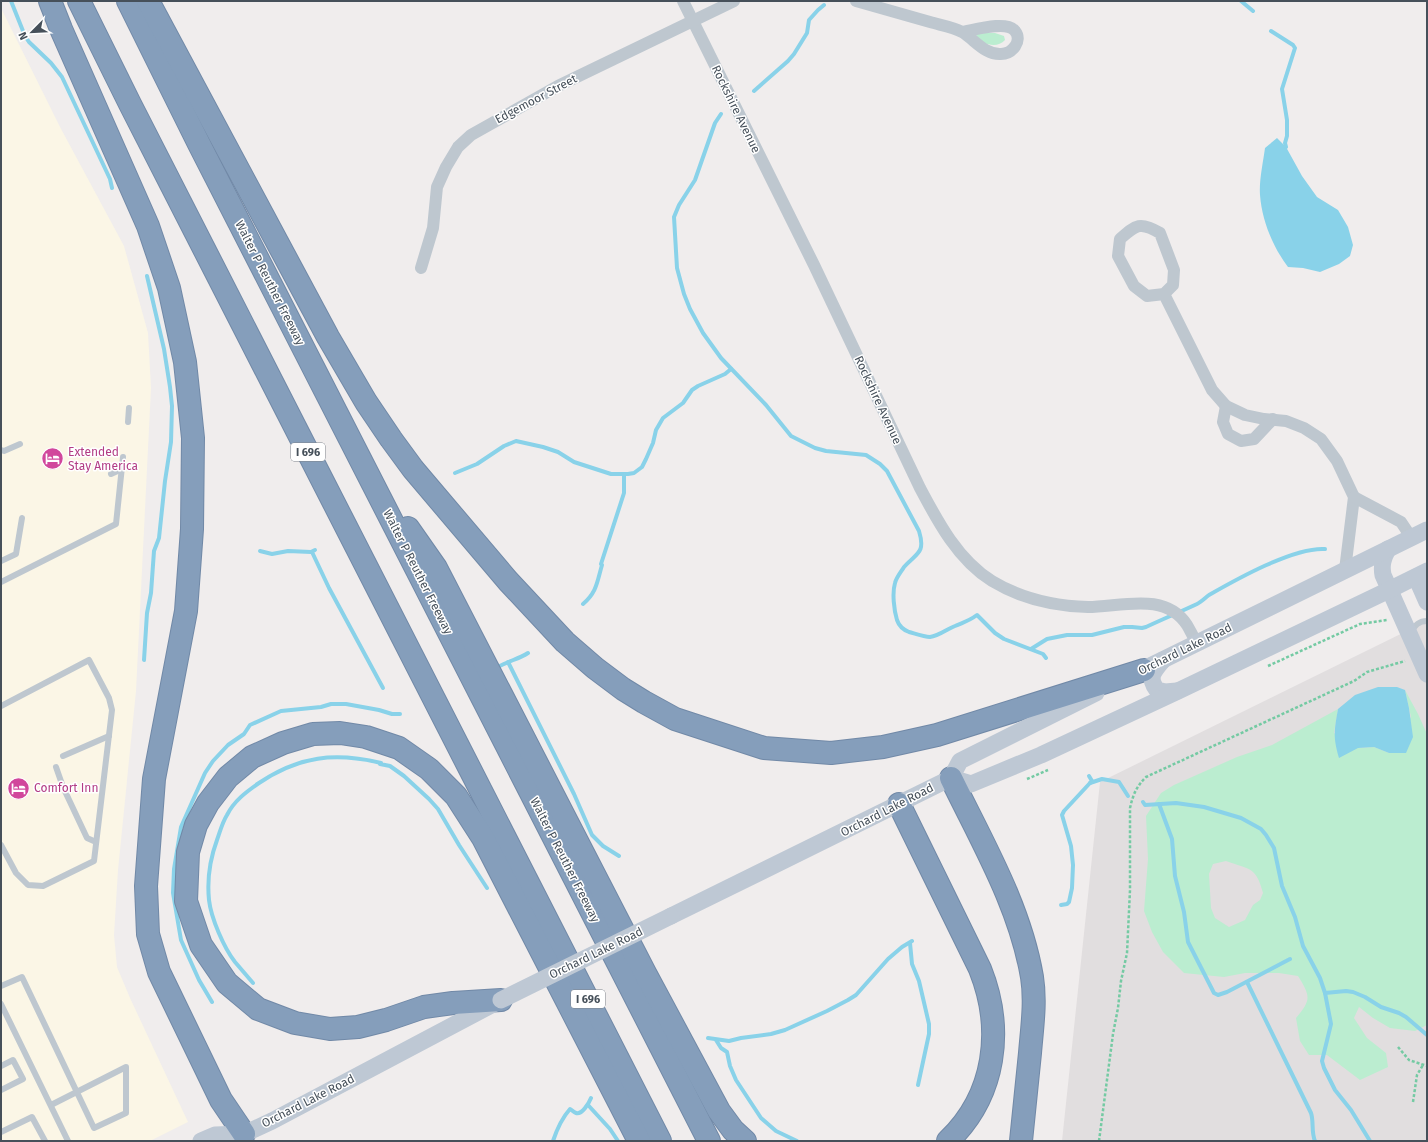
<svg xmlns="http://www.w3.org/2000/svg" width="1428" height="1142" font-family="'Fira Sans',sans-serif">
<rect width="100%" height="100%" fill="#f0eded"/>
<polygon fill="#fbf6e6" points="1,8 60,127 124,246 148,333 151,388 136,691 118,870 114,935 117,967 130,998 188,1122 150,1141 1,1141"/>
<polygon fill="#e1dedf" points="1427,621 1427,1141 1062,1141 1100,782"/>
<g fill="#bbedd0" fill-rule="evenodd">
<path d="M985,33H995L1004,36L1005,40C997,49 983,44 975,38L977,34Z"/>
<path d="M1405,690L1418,714L1427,734V1025L1415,1031L1390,1028L1373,1018L1359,1007L1354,1018L1367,1038L1386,1053L1388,1067L1360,1080L1327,1055H1309L1300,1041L1296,1018C1311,1000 1311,997 1298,976L1279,973H1245L1224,977L1184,973L1163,952L1152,932L1144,911L1148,859L1146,816L1161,793L1174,785L1237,757L1272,745L1338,709L1334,733L1358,748L1374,747L1389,753L1411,717ZM1226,861C1250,870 1256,866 1263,893L1260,900L1253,905L1245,920L1229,927L1215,918L1211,908L1209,874L1213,864Z"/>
</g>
<g fill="#89d2e9">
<path d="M1277,138L1286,147L1302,176L1317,197L1338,210L1348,227L1353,245L1350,256L1339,264L1320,272L1303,268L1288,267C1273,247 1262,221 1260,195C1259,180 1263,163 1265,148Z"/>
<path d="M1378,687H1397L1405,690L1409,708L1413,737L1406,753H1389L1374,747L1358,748L1339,758C1333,737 1334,731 1338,709L1355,695Z"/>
</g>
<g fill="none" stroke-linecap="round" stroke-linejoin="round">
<g stroke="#89d2e9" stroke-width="4">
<polyline points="11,1 25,36 29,42 51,63 62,77 110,179 112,188"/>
<polyline points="1241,1 1253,11"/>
<polyline points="1271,31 1293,45 1295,48 1282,89 1287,120 1287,136 1285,143 1286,147"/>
<polyline points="754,91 788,61 794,54 807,33 809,20 818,10 824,5"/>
<path d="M721,114L715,123L695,180L679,205L674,217L677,268L684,294L690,309L703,333L721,358L766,405L791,436L815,448L826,451L866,455L880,464L887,471L919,531C926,554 916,553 904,567C901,572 896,578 895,583C892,593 894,610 897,620C899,626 904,630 909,632C916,634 924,637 930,637C939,636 947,629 955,626C964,622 969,621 977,615L995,633L1004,639L1043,654L1046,658"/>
<polyline points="455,473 477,464 504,446 516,441 543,447 558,452 574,462 611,474 628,474 634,473 642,467 646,459 653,443 656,430 663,418 683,403 692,390 698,386 725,374 731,369"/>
<polyline points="260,551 272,554 288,551 311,552 315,550"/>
<polyline points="312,552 329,588 383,688"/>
<path d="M583,604C597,592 597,582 602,565L601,564L624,493V474"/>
<path d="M1031,649L1047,639L1067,635H1092L1124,627H1132L1142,628L1146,627C1163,619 1180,612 1197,604C1201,602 1205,598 1209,595C1237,579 1294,547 1325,549"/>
<polyline points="144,660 147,613 151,593 154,551 159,538 165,481 171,442 172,406 170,387 164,349 147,276"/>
<polyline points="508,662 574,794 592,835 603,846 619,856"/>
<path d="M498,667C508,661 519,659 528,653"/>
<polyline points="1089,776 1092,781 1090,783"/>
<polyline points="1143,802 1145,805 1176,803 1204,807 1241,818 1261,829 1266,835 1274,848 1282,886 1295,917 1303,946 1320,978 1325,993 1331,1024 1322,1061 1324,1068 1335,1090 1351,1110 1370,1141"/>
<polyline points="1159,804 1172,839 1175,876 1184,912 1188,942 1214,993 1218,995 1227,992 1290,959"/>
<polyline points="1061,905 1067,904 1069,902 1072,888 1073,865 1071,846 1062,815 1064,811 1090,783 1102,779 1119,782 1128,796"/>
<polyline points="910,943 912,964 919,981 929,1024 929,1034 918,1085"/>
<path d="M1247,982L1311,1113C1314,1122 1311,1132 1315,1141"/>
<path d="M253,983C247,976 241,969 235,962C224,948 211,918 209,900C207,880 210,859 217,840C220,832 222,823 227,815C234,801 246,792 259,783C299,756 335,752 381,763L380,764L390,766L404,776L429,799L438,809L459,845L487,888"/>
<polyline points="1325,993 1346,991 1353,992 1365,997 1381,1007 1399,1013 1406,1017 1427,1035"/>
<polyline points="212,1002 199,980 181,940 173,893 174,869 181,827 205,773 213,761 228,745 244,734 250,725 281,711 321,707 331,704 346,704 379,710 392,714 400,714"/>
<polyline points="708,1038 729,1041 741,1038 771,1034 785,1030 827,1011 848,1000 856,995 888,959 902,947 912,941"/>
<polyline points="716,1040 721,1048 727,1052 730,1066 736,1080 761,1118 776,1131 797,1141"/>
<polyline points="588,1105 610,1129 618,1141"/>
<path d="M553,1141C557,1129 562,1118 570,1109C572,1110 573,1112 576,1113C582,1115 589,1103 591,1098"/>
</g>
<defs>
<g id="highway">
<polyline points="50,1 61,29 148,226 169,288 185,362 193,438 192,529 186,611 154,779 146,886 148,934 159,972 221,1100 244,1134"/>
<polyline points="79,1 130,104 660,1141"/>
<polyline points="128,1 199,144 709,1141"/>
<polyline points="148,1 328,337 366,402 391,439 413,469 508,581 565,642 595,668 623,689 644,702 675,719 764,748 831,753 883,747 937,735 1144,670"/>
<polyline points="408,528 436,568 645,973 719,1111 733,1130 745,1141"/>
<path d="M951,778C982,842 1020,906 1032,977C1036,1002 1032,1028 1030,1053C1027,1082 1024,1112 1021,1141"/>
<path d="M899,804L980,969C1004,1029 996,1095 948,1141"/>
<polyline points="501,1000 453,1003 424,1007 386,1020 358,1027 330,1029 295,1023 258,1009 227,983 201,945 186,901 188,852 196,825 208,803 228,777 252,757 283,743 313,734 340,733 366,737 399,748 429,769 456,796 483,838 639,1141"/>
</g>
</defs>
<use href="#highway" stroke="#7189a7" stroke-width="24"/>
<g stroke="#74caa3" stroke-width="2.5" stroke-dasharray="3 2" stroke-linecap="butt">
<polyline points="1268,666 1360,624 1387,620"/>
<polyline points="1027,779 1048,770"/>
<polyline points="1398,1047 1409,1060 1427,1066"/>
<polyline points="1413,1102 1417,1075 1423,1065"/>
<path d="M1099,1141L1113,1034L1118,1008L1121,981L1127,953L1130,890V808C1133,795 1136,787 1146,777L1354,681L1367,672L1405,661"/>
</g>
<g stroke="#bec7cf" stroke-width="6">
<polyline points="128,422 129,408"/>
<polyline points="1,450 4,451 20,444"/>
<polyline points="111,474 122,469"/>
<polyline points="1,561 16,554 22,518"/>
<polyline points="1,582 116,524 123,457"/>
<path d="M1412,632C1414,625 1420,621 1427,621"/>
<polyline points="1,706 89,660 109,698 112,710 94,861 43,886 28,885 16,873 1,845"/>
<polyline points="63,756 109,736"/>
<polyline points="56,767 63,787 87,838 96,842"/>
<polyline points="1,986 22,977 94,1128 126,1113 126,1067 51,1105"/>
<polyline points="1,1004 68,1141"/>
<polyline points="1,1066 13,1060 23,1079 1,1090"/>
<polyline points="1,1132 32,1117 45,1141"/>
</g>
<g stroke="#bec7cf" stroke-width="12">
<path d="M683,1L814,265L920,488C938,522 958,560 992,581C1020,598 1054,606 1088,607C1120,607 1165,591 1187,625C1190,630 1193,637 1197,643"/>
<path d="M856,1C881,8 905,15 930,22C940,25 953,27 962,32C975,40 985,55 1001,54C1012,54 1023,41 1015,31C1007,20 974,30 962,32"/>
<polyline points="421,268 433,228 437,187 446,167 458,147 471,135 558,86 734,1"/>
<path d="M1164,294L1147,296L1134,286L1118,256L1120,239C1136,225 1140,221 1160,233L1174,270L1173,285L1164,294L1212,390L1226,406L1245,415L1264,419L1286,421L1304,428L1321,439L1337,461L1354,497L1345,570"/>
<polyline points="1226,406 1223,422 1228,434 1241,441 1254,439 1273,419"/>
<polyline points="1354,497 1401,522 1411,537"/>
</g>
<g stroke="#bec8d4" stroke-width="17">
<path d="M1388,549C1383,558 1381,565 1383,575L1427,674"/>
<polyline points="1416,577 1427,602"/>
<path d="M1163,660C1154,671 1147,677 1157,690L1165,692L1177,691"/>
<polyline points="1132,675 1427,530"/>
<polyline points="951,778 971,784 1041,755 1178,691 1389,590 1427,571"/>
<polyline points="671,916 951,778 960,761 1096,693"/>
<polyline points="201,1141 215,1135 244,1134 272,1121 497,1002"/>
</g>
<use href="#highway" stroke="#859ebb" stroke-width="22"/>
<polyline stroke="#bec8d4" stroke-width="17" points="501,1000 671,916"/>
</g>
<defs>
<symbol id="hotel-disc" viewBox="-11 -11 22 22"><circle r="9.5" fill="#d1479c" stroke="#fff"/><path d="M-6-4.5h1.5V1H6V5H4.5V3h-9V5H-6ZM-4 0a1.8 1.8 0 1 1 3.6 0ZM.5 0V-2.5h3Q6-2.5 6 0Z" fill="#fff"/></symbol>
</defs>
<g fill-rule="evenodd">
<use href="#hotel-disc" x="40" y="446" width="25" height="25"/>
<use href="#hotel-disc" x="6" y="776" width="25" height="25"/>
</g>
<g text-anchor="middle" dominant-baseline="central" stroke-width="3" stroke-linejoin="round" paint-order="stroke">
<g fill="#fff" stroke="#7e848c" stroke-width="1">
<rect x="291" y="443" width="34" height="18" rx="3"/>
<rect x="571" y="990" width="34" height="18" rx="3"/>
</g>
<g font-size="11" font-weight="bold" fill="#46505a">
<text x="308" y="452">I 696</text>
<text x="588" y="999">I 696</text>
</g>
<g font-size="12" fill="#46505a" stroke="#fff">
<text transform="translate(536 99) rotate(-28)">Edgemoor Street</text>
<text transform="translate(736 109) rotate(64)">Rockshire Avenue</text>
<text transform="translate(270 283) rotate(63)">Walter P Reuther Freeway</text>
<text transform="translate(878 400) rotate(65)">Rockshire Avenue</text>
<text transform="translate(418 572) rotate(63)">Walter P Reuther Freeway</text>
<text transform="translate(1185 649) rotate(-26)">Orchard Lake Road</text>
<text transform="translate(887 810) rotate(-27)">Orchard Lake Road</text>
<text transform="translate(565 860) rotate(63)">Walter P Reuther Freeway</text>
<text transform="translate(596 953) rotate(-26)">Orchard Lake Road</text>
<text transform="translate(308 1101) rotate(-27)">Orchard Lake Road</text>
</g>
<g font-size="12" fill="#b23c85" stroke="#fff" text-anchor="start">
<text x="68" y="452">Extended<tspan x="68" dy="14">Stay America</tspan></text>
<text x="34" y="788">Comfort Inn</text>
</g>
</g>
<rect width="1428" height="1142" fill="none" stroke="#46505a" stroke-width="4"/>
<g transform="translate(32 32) rotate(246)" stroke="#ffffff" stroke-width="3" paint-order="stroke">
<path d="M0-3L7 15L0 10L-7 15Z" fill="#46505a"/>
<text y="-6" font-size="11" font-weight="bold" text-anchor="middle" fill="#46505a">N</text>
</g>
</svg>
